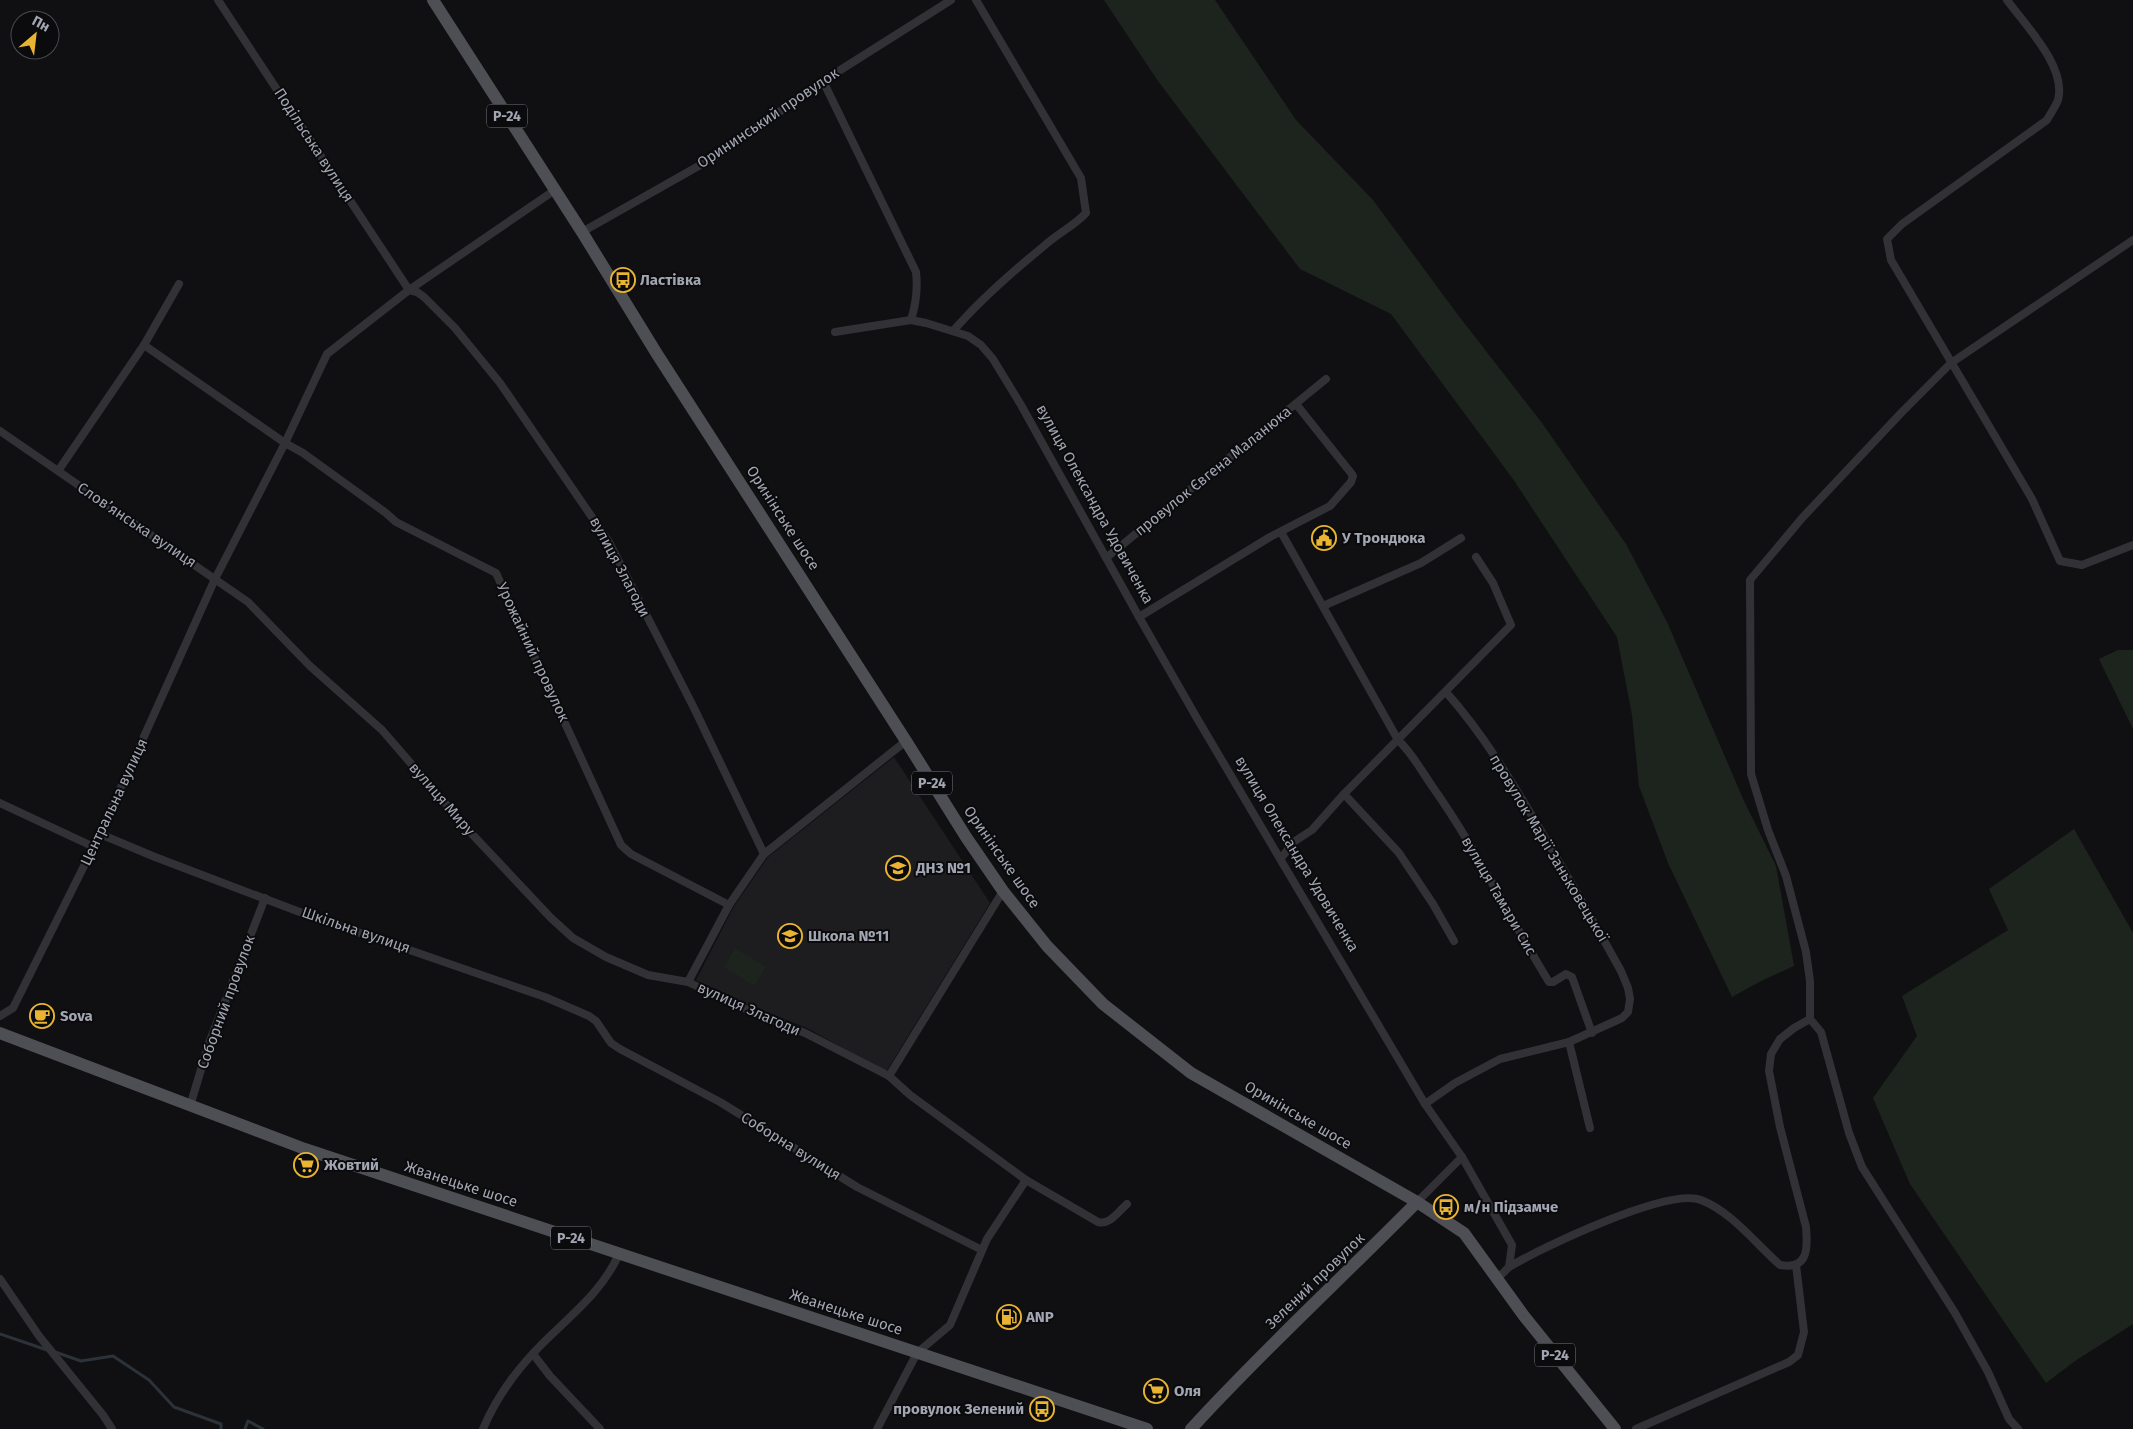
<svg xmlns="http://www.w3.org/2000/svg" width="2133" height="1429" font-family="'Fira Sans',sans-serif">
<rect width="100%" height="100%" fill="#101012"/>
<polygon fill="#1d1c1f" points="894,757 990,903 886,1072 807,1028 743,1003 696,980 733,908 768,857"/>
<g fill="#1d241e">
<polygon points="1104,0 1215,0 1296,120 1373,200 1458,315 1542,423 1626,544 1667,622 1744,801 1776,866 1794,966 1761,981 1732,997 1668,863 1639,786 1632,715 1617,637 1513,479 1391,314 1300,269 1158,81"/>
<polygon points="2118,650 2133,650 2133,729 2099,659"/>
<polygon points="2074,829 2133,933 2133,1324 2075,1361 2046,1383 1910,1184 1873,1098 1917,1036 1902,996 2008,930 1989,889"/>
<polygon points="735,948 766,967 754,986 724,967"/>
</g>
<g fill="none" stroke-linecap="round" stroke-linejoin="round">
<g stroke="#2b3239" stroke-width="3">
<polyline points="0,1334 47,1350"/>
<polyline points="55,1352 81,1361 113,1356 149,1380 174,1407 221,1424 221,1429"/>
<polyline points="245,1429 248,1421 263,1429"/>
</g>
<g stroke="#323236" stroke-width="8">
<polyline points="218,0 409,290 417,292 424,297 455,328 500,383 609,542 694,708 764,854"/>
<path d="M2007,0C2025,25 2067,67 2058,100C2056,106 2050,114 2047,120L1902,224L1887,239L1891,260L2032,499L2060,561L2082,565L2133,545"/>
<path d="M823,81L916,272C918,289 916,304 911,320"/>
<polyline points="582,232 718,155 823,81 951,0"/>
<path d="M954,330C981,299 1012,272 1044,246C1057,234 1074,226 1086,213L1081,178L976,0"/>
<polyline points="835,332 911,320 926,323 968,336 981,345 993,359 1021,405 1139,617 1198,720 1425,1104 1462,1157 1512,1245 1509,1267 1498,1278"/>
<polyline points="144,345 285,443 303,453 386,513 396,522 496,573 621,845 631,854 729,905"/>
<path d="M0,431L248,602L310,666L382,730L471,833L551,918L573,938L606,957L648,975L688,982L741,1007L805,1033L889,1076L910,1095L1026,1180L1098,1222C1110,1225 1118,1212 1127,1204"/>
<polyline points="58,471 144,345 179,284"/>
<path d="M1281,532L1398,740C1412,753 1421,770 1432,786C1476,848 1509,917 1549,982H1553L1566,974L1572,977L1592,1033"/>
<polyline points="1106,558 1326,379"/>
<polyline points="1323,606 1421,563 1461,538"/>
<polyline points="1139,617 1270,537 1330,506 1351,482 1353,476 1351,473 1296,404"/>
<polyline points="1344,794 1399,853 1433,904 1454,941"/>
<polyline points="0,803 94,847"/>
<polyline points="100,834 155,857 297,911 545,997 589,1016 596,1021 611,1043 620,1049 720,1102 857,1187 982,1250"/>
<polyline points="1281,858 1295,841 1312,830 1344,794 1511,625 1493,583 1476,557"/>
<polyline points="688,982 729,905 764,854 906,741"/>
<polyline points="0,1016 13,1008 100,834 215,579 285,443 327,354 409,290 555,190"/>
<polyline points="1569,1042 1590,1128"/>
<polyline points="889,1076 1003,891"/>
<path d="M1425,1104L1455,1083L1500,1059L1569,1042L1622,1018L1628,1012L1630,999L1628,988L1621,971C1595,924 1568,877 1541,831C1512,782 1484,735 1446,692"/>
<polyline points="190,1106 209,1043 265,898"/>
<polyline points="1417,1202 1462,1157"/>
<path d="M1509,1267C1541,1248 1668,1187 1701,1200C1732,1212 1755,1243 1780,1265C1808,1270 1808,1249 1806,1227L1780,1127L1769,1071L1771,1054L1780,1039L1794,1028L1810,1019"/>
<polyline points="0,1279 39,1336 103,1415 112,1429"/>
<polyline points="533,1354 550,1376 600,1429"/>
<path d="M483,1429C496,1398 518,1368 542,1344C571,1315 602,1292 619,1254"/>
<polyline points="877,1429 917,1353 950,1325 987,1239 1026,1180"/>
<polyline points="1636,1429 1789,1362 1798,1355 1804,1332 1796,1265"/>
<polyline points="2018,1429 2009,1419 1988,1372 1955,1313 1862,1167 1849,1133 1821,1032 1810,1019 1810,981 1806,952 1786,876 1768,830 1751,774 1750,580 1803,517 1902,412 1951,363 2133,240"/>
</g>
<g stroke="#4e4f55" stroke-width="12">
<polyline points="433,0 582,232 657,354 906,741 966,837 1003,891 1047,946 1103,1004 1191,1073 1417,1202 1464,1233 1524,1316 1615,1429"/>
<polyline points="0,1033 305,1149 1147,1429"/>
<path d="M1191,1429C1263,1350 1342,1278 1417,1202"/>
</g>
</g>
<defs>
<symbol id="bus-ring" viewBox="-11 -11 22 22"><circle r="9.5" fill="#0b0b0d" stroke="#e8b432" stroke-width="1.5"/><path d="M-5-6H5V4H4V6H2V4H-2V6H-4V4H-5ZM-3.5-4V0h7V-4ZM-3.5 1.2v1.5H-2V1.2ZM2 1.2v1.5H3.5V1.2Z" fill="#e8b432"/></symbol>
<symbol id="civic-ring" viewBox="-11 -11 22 22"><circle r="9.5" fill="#0b0b0d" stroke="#e8b432" stroke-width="1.5"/><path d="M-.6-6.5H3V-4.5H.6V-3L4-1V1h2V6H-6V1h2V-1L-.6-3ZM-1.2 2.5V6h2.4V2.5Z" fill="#e8b432"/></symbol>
<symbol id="school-ring" viewBox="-11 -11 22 22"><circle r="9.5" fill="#0b0b0d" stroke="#e8b432" stroke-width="1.5"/><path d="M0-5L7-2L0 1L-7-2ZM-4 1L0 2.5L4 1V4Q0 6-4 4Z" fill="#e8b432"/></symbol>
<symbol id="cafe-ring" viewBox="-11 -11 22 22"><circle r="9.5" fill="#0b0b0d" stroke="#e8b432" stroke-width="1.5"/><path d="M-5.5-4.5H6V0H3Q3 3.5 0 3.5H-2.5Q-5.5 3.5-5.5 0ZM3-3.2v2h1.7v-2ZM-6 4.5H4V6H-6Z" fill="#e8b432"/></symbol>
<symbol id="supermarket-ring" viewBox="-11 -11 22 22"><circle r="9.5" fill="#0b0b0d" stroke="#e8b432" stroke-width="1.5"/><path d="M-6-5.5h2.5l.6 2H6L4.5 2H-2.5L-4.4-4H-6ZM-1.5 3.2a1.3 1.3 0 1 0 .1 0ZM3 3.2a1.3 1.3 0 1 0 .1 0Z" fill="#e8b432"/></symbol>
<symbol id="fuel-ring" viewBox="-11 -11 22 22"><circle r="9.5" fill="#0b0b0d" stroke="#e8b432" stroke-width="1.5"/><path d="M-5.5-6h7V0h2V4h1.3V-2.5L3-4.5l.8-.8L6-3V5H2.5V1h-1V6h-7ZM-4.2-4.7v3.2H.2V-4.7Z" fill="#e8b432"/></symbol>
</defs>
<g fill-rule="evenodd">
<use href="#bus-ring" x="609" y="266" width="28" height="28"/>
<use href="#civic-ring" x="1310" y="524" width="28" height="28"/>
<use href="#school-ring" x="884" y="854" width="28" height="28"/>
<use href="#school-ring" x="776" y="922" width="28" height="28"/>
<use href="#cafe-ring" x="28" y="1002" width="28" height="28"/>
<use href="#supermarket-ring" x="292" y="1151" width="28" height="28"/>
<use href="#bus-ring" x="1432" y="1193" width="28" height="28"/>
<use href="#fuel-ring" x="995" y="1303" width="28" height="28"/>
<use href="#supermarket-ring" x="1142" y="1377" width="28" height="28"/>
<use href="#bus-ring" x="1028" y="1395" width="28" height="28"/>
</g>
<g text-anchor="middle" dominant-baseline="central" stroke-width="4" stroke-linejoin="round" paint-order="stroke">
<g fill="#0b0b0d" stroke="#757880" stroke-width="1">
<rect x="487" y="104.5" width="40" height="23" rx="4"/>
<rect x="912" y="771.5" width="40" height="23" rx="4"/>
<rect x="551" y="1226.5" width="40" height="23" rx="4"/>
<rect x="1535" y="1343.5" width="40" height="23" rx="4"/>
</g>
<g font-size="14" font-weight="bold" fill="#a2a6b2">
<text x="507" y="116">Р-24</text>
<text x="932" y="783">Р-24</text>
<text x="571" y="1238">Р-24</text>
<text x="1555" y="1355">Р-24</text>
</g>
<g font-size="15" fill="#a2a6b2" stroke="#0b0b0d">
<text transform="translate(768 118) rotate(-34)">Орининський провулок</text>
<text transform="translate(314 145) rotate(57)">Подільська вулиця</text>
<text transform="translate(1213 471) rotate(-39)">провулок Євгена Маланюка</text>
<text transform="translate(1095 504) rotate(61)">вулиця Олександра Удовиченка</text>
<text transform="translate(783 518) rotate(57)">Оринінське шосе</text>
<text transform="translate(137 525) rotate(34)">Словʼянська вулиця</text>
<text transform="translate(620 567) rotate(62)">вулиця Злагоди</text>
<text transform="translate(533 652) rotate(65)">Урожайний провулок</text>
<text transform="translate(442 799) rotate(49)">вулиця Миру</text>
<text transform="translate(114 802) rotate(-65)">Центральна вулиця</text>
<text transform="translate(1549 848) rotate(59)">провулок Марії Заньковецької</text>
<text transform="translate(1297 854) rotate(59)">вулиця Олександра Удовиченка</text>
<text transform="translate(1002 857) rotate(55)">Оринінське шосе</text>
<text transform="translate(1499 896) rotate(60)">вулиця Тамари Сис</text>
<text transform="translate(356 930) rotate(19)">Шкільна вулиця</text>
<text transform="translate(226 1002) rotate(-70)">Соборний провулок</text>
<text transform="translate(749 1009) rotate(24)">вулиця Злагоди</text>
<text transform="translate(1298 1115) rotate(30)">Оринінське шосе</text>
<text transform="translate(791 1146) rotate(32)">Соборна вулиця</text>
<text transform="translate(461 1184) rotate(18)">Жванецьке шосе</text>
<text transform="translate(1315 1281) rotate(-44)">Зелений провулок</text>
<text transform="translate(846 1312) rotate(18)">Жванецьке шосе</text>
</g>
<g font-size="15" font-weight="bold" fill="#a2a6b2" stroke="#0b0b0d" text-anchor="start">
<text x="640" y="280">Ластівка</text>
<text x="1342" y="538">У Трондюка</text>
<text x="916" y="868">ДНЗ №1</text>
<text x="808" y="936">Школа №11</text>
<text x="60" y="1016">Sova</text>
<text x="324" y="1165">Жовтий</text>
<text x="1464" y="1207">м/н Підзамче</text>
<text x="1026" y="1317">ANP</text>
<text x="1174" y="1391">Оля</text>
<text x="1024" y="1409" text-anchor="end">провулок Зелений</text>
</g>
</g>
<g transform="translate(35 35) rotate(28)"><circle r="24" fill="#0b0b0d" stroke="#47494f"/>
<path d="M0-4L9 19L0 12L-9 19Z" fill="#e8b432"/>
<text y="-8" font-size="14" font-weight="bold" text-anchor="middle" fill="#a2a6b2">Пн</text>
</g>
</svg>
